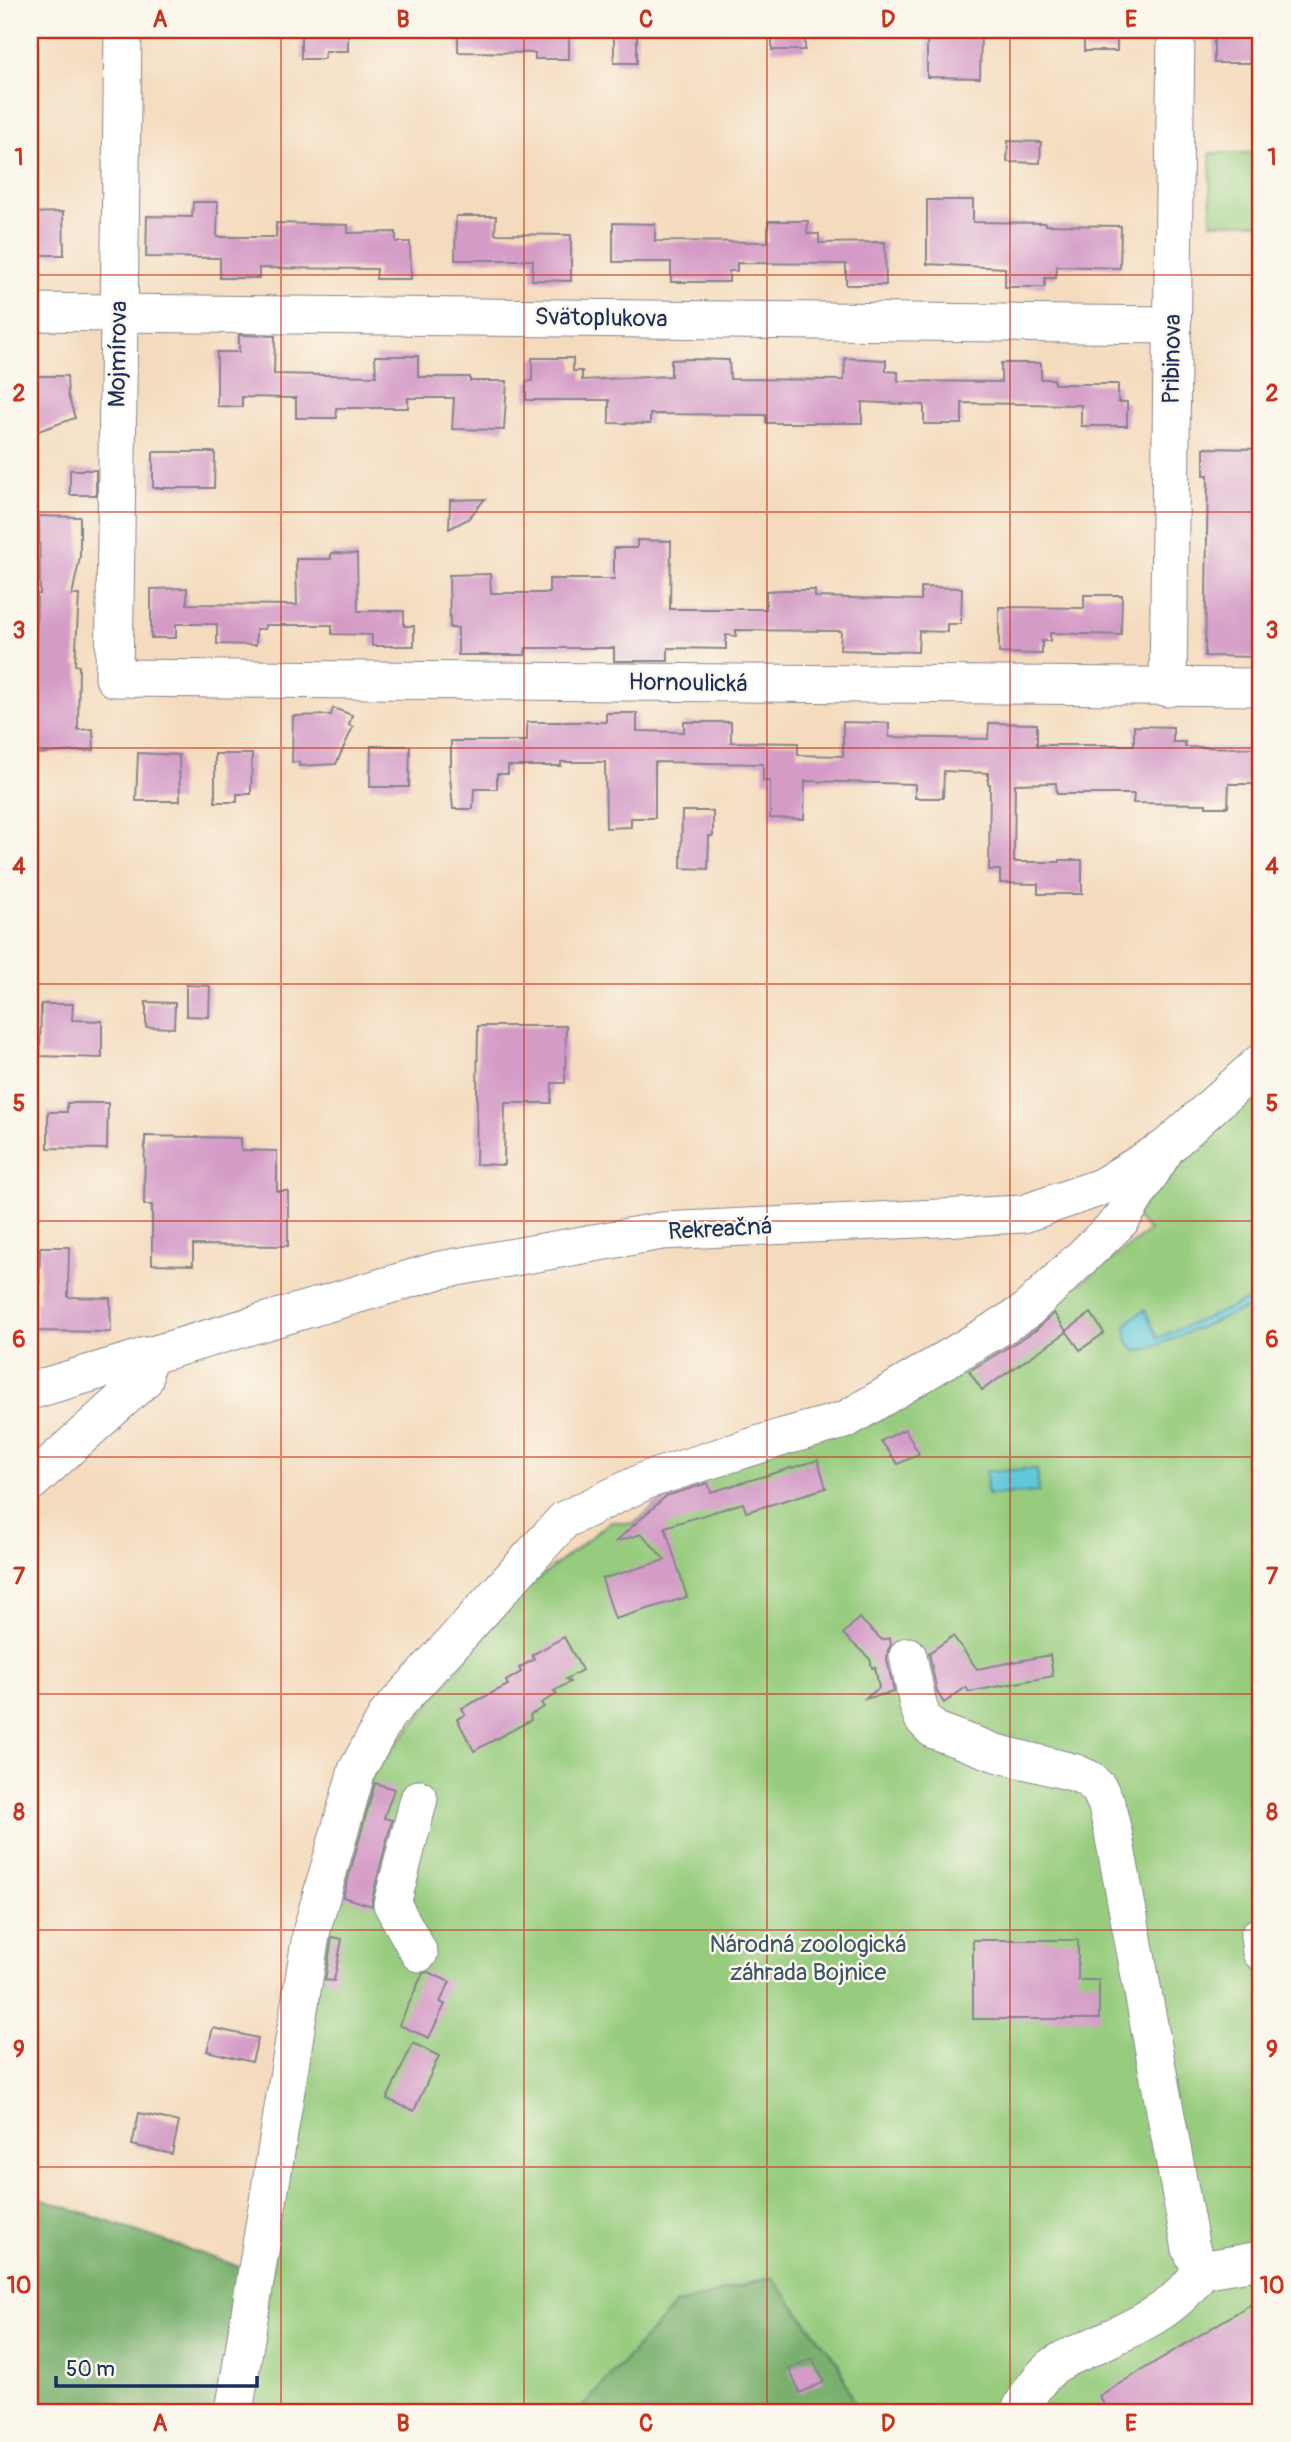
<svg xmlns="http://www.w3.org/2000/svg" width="1291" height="2442" font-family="Pangolin,sans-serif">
<rect width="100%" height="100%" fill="#fbf7ec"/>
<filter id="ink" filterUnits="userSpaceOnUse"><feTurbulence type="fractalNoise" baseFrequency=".0143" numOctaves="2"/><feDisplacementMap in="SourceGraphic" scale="14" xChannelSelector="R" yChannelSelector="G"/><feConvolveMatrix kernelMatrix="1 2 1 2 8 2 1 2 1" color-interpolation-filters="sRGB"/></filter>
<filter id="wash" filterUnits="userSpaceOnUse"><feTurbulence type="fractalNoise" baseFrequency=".00686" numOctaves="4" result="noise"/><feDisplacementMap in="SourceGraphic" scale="28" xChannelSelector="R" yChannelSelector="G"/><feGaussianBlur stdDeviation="1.57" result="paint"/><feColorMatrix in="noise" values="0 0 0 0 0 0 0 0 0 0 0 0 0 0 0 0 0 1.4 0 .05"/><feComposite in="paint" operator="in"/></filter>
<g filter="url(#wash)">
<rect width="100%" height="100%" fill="#f4dbbe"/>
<g fill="#97cc7e" stroke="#597e6e" stroke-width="2">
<polygon points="1210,153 1261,153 1261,223 1211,223"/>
<polygon points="1261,1085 1261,2412 249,2412 322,1935 368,1779 517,1596 611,1521 634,1524 682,1482 1082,1282 1149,1231 1133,1215 1227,1117"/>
</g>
<g fill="#79b06d" stroke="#4a7066" stroke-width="2">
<polygon points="30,2195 243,2268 213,2412 30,2412"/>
<polygon points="772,2277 838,2363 858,2412 578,2412 675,2305"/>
</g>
<g fill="#5ec8d8" stroke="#3c7c9b" stroke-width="2">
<polygon points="1261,1295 1261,1302 1146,1350 1135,1350 1128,1341 1126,1326 1134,1317 1145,1310 1158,1338"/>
<polygon points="1037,1469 1039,1492 987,1495 986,1471"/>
</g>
<g id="blocks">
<g fill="#d49bc7">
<polygon points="301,30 348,30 348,51 325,51 324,59 301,59"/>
<polygon points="458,30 569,30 569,59 535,59 535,53 458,52"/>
<rect x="614" y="30" width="23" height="33"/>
<rect x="772" y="30" width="33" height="20"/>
<polygon points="927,30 981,30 980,78 927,77"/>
<rect x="1084" y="30" width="33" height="21"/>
<rect x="1214" y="30" width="47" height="33"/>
<polygon points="1008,141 1041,142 1040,163 1007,162"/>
<polygon points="927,200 973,200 973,222 1046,223 1046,225 1121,226 1120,268 1057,266 1056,278 1045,278 1045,287 1005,287 1005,268 927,264"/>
<polygon points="193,202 218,202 217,237 276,237 276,223 348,225 348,233 396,232 396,242 410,242 411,279 376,279 377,269 259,268 259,278 220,278 220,258 146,257 147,216 192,217"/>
<polygon points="63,212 64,255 30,255 30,213"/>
<polygon points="456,216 496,216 495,234 571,235 571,281 532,280 533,260 455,260"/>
<polygon points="768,221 808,221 807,234 819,234 819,243 885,242 886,285 846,285 846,264 737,263 737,271 729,271 729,282 671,282 671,262 613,262 613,223 655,224 655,241 768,242"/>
<polygon points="239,335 275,336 274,374 376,376 375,356 418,356 418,377 470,377 470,381 507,381 504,430 452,429 454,398 408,398 408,408 336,408 337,418 296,418 296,398 242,397 242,407 217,406 217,352 239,352"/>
<polygon points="532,358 573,358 573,371 582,371 582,380 671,376 671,360 689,359 729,360 730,379 844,380 845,358 886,360 886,371 898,372 898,381 1001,382 1001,363 1041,363 1041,379 1054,379 1054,384 1118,384 1118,402 1127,402 1127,426 1081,426 1081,405 962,403 962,424 924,424 924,405 862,402 862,423 766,423 766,415 650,414 650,424 609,423 609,400 526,400 526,382 532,381"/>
<polygon points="30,376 67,376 68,395 75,418 30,434"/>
<polygon points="1204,448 1261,449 1261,657 1205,656 1208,475 1204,475"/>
<polygon points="153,452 215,452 214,488 153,488"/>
<rect x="70" y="470" width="26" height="25"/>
<polygon points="485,499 468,519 449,529 450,500"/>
<polygon points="39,516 80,517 80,557 72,595 79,595 75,665 79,666 78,730 93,729 94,750 36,754 34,734 37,594 40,594"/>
<polygon points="637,540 671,541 670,609 766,609 766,591 784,590 815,590 815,597 921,600 921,587 962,588 961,624 947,624 947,632 919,631 918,652 840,650 841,631 736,630 736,636 726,635 726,649 668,648 668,661 614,661 614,648 526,648 525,655 458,655 458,628 450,628 449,575 490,574 491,593 549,593 549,579 614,579 614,548 637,548"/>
<polygon points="331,553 357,554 358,611 404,611 404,626 414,626 414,646 372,646 372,635 332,634 332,625 265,625 265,629 256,629 256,645 217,644 217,624 176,624 176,638 151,638 151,589 187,588 187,604 297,605 296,559 331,559"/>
<polygon points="1084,595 1122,595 1121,635 1050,633 1050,641 1042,641 1042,654 999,653 999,607 1084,608"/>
<polygon points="333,708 352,715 349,725 353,727 336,764 299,766 299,762 292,762 293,716 331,715"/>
<polygon points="606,713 637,713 637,731 684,732 684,722 731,722 731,742 798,743 798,755 843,756 843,722 889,723 889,737 988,739 989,723 1037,724 1037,745 1134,745 1134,726 1173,727 1173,742 1185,742 1185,747 1261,748 1261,784 1229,784 1228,807 1206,807 1206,804 1133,803 1134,794 1057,794 1056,783 1015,784 1014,862 1060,862 1060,860 1082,860 1082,894 1038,894 1038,884 1000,883 1000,870 989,870 990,784 988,784 988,773 944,771 943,798 915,798 915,784 805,781 804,819 770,818 770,781 763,781 763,764 655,762 655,818 631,818 631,827 606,828 605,762 561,762 561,766 508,766 508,774 497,774 497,789 474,789 473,809 453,809 449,765 451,765 451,741 527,741 527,722 606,722"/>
<polygon points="371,746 410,746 409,787 370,787"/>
<polygon points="138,753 179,755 180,801 136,801"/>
<polygon points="215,754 252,754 251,794 237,794 237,802 215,802"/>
<polygon points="682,811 713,811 713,836 709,836 708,869 681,868"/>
<polygon points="186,985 210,986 209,1017 186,1016"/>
<polygon points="146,1002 175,1003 174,1028 146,1027"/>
<polygon points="41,1004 73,1004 72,1020 102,1021 102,1058 40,1056"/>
<polygon points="478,1026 566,1026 565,1083 552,1083 551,1103 505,1103 504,1165 476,1164"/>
<polygon points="67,1103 108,1103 107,1149 48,1148 48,1112 67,1112"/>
<polygon points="145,1136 241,1138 241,1150 277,1151 277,1191 288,1191 288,1246 193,1245 193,1265 152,1264 152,1205 144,1205"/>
<polygon points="40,1247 69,1247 68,1297 110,1298 111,1332 35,1331 35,1302 39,1301"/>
<polygon points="1054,1313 1066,1331 1091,1313 1104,1333 1080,1350 1067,1332 982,1390 969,1371 1036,1330"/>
<polygon points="905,1429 919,1454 898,1464 881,1441"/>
<polygon points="818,1460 826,1488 746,1512 743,1503 665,1527 687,1597 615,1619 602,1579 665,1560 642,1534 615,1542 666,1496 708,1483 711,1492"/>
<polygon points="859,1618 882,1640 890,1638 891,1645 888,1650 887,1660 894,1692 864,1699 879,1688 875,1667 872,1668 870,1659 843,1634"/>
<polygon points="953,1636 977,1669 1050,1655 1053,1676 969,1692 966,1687 944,1703 937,1692 929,1653"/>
<polygon points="564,1637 582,1670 566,1679 570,1682 554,1691 557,1694 541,1703 544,1707 530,1715 531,1720 474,1751 457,1719 465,1715 462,1708 508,1685 506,1681 521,1672 519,1668 534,1659 532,1655"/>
<polygon points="375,1783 394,1789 384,1818 392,1820 372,1899 372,1906 343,1897"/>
<polygon points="332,1937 342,1939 334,1981 325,1980"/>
<polygon points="973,1940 1078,1940 1078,1980 1099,1980 1099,2019 973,2019"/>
<polygon points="428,1972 450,1982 440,2002 445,2004 429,2038 399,2025 423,1973"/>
<polygon points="213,2028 258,2038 252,2062 207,2051"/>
<polygon points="413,2043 439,2056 414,2111 387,2099"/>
<polygon points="139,2113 179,2122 172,2154 132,2145"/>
<polygon points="1261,2298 1261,2412 1109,2412 1099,2396"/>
<polygon points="812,2358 824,2382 800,2393 789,2369"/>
</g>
</g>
</g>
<g filter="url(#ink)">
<use href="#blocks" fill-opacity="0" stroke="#88858e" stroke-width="2"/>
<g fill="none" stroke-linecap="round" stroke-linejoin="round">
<defs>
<g id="minor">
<polyline points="123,30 114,678 1261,687"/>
<polyline points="30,312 1172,325"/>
<polyline points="1168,688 1176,30"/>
<polyline points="30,1391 440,1270 662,1231 1023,1214 1101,1187 1167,1147 1261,1062"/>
<polyline points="30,1483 144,1380 145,1356"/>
<polyline points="908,1656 918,1705 923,1719 934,1730 996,1753 1076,1773 1089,1779 1099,1789 1106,1803 1113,1832 1191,2249 1201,2270 1261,2260"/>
<polyline points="419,1799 392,1904 419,1953"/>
<polyline points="1259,1936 1261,1952"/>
<polyline points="234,2412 312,1929 357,1770 387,1715 564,1520 647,1480 783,1437 845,1420 1025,1312 1121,1220 1167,1147"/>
<path d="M1019,2412C1027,2396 1036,2381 1050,2369C1058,2361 1072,2356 1083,2351C1126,2330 1175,2314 1201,2270"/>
</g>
</defs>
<use href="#minor" stroke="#88858e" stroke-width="39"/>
<use href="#minor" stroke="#fff" stroke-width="37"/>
</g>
</g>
<path fill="none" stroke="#c8321e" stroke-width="2" stroke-opacity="0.55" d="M281,30V2412M524,30V2412M767,30V2412M1010,30V2412M30,275H1261M30,512H1261M30,748H1261M30,984H1261M30,1221H1261M30,1457H1261M30,1694H1261M30,1930H1261M30,2167H1261"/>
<g text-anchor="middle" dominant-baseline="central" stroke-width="5" stroke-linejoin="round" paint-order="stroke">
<g font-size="24" fill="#1b2f5e" stroke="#fbf7ec">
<text transform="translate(601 318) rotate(1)">Svätoplukova</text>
<text transform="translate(118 354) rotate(-89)">Mojmírova</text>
<text transform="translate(1172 359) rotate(-89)">Pribinova</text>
<text transform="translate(688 683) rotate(1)">Hornoulická</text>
<text transform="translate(720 1229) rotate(-3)">Rekreačná</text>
</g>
<g font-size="24" fill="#3a5666" stroke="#fbf7ec">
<text x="808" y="1944">Národná zoologická<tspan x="808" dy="28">záhrada Bojnice</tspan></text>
</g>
</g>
<rect width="1291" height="2442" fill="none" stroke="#fbf7ec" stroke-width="77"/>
<path d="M56 2376v10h201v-10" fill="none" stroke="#1b2f5e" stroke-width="3.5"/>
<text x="66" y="2376" font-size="21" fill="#1b2f5e" stroke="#fbf7ec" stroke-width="5" paint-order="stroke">50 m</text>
<rect x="38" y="38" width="1214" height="2366" fill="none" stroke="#c8321e" stroke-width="2.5"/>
<g font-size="23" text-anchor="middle" font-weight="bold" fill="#c8321e">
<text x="160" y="27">A</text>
<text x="403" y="27">B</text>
<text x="646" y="27">C</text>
<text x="888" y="27">D</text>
<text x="1131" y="27">E</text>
<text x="19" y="165">1</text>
<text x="1272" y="165">1</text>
<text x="19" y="401">2</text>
<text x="1272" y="401">2</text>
<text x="19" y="638">3</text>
<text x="1272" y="638">3</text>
<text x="19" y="874">4</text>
<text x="1272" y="874">4</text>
<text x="19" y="1111">5</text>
<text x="1272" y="1111">5</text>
<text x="19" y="1347">6</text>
<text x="1272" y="1347">6</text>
<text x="19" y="1584">7</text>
<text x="1272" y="1584">7</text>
<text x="19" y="1820">8</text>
<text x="1272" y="1820">8</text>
<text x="19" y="2057">9</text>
<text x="1272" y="2057">9</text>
<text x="19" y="2293">10</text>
<text x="1272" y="2293">10</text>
<text x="160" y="2431">A</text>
<text x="403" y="2431">B</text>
<text x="646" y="2431">C</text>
<text x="888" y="2431">D</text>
<text x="1131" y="2431">E</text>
</g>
</svg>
